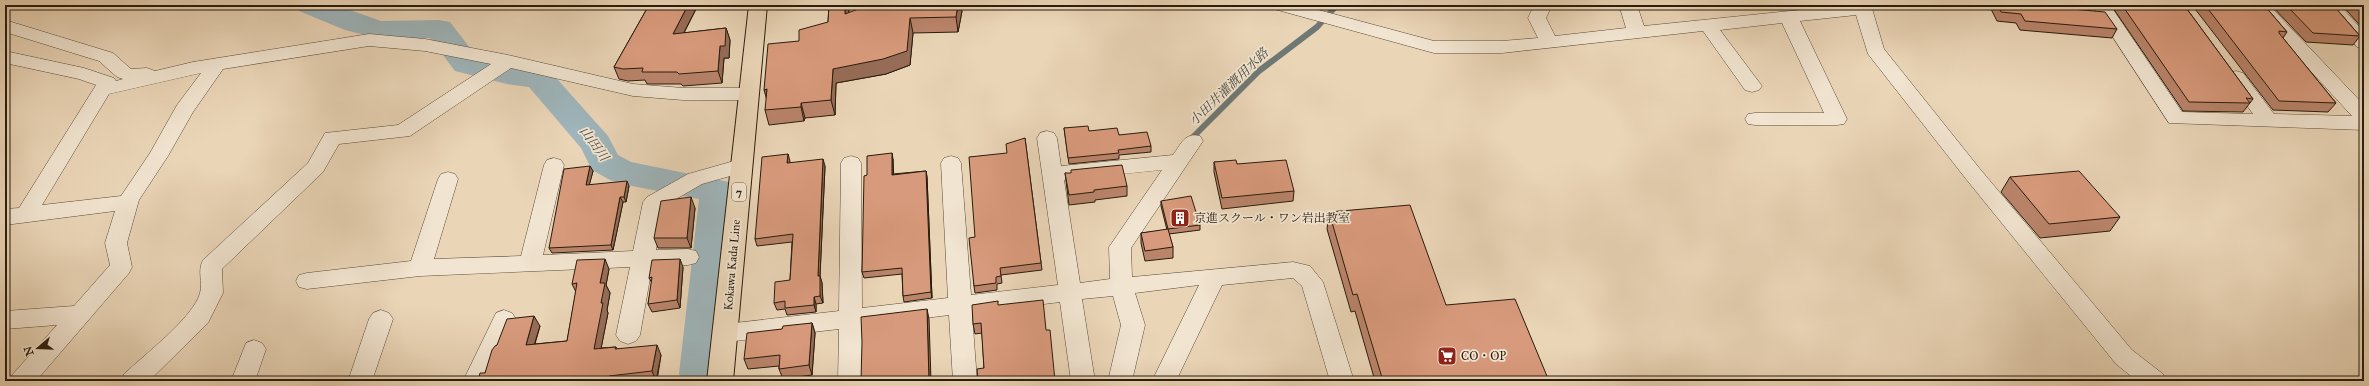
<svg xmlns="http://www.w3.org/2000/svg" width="2369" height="386" font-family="'IM FELL Great Primer','Noto Serif JP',serif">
<rect width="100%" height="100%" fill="#ead5b7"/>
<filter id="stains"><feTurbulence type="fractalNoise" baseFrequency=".005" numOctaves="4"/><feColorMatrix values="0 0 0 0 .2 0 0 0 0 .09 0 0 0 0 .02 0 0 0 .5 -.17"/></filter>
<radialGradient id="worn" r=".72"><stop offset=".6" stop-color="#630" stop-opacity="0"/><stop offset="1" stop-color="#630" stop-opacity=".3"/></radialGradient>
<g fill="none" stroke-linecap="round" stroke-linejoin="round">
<polyline stroke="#6f7875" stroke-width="6" points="1191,139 1259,71 1317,27 1337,5"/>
<polygon fill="#9eb5bb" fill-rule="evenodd" points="295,5 336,5 381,21 439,20 450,22 477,57 550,71 608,136 618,155 631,162 729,182 734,191 720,366 728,370 734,381 683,381 679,374 699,199 622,184 610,180 592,170 581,148 529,87 507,84 455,71 430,38 381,39 345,30 299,11"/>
<defs>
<g id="minor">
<polygon points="1271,5 1300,5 1434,41 1502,41 1538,38 1528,18 1534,5 1552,5 1546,18 1555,36 1626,28 1619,5 1637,5 1644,26 1849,5 1871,5 1884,49 1980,169 2132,350 2163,374 2166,381 2137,381 2116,364 1966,179 1868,54 1856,15 1800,21 1847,119 1844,124 1837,125 1755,125 1748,124 1745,119 1748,114 1755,113 1824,113 1782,23 1720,30 1762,86 1759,90 1752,92 1745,90 1703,31 1502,53 1434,53 1274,9"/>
<polygon points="2092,5 2110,5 2182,112 2253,114 2226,77 2229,73 2236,71 2243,73 2274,114 2352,116 2250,5 2269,5 2364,105 2364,130 2169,123"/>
<polygon points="2321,5 2340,5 2364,32 2364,49 2357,47"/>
<path d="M5,20L113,53L131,69L147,68L155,71L193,62L369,34L425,39L508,55L633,84L683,88H748L755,90L758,94L755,98L748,100H683L633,96L511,68L410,136L339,144L323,172L222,269L223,293L208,323L149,381H121L124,374C143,356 194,317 200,293C203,282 197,271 203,260L308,163L325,133L398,125L491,64L425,51L369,46L223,69L193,112L168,156L139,200L127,243L132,267L129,273L36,381H10L13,374L57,325L5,329V311L74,306L110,265L105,243L115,211L5,225V209L19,208L96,85L79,79L5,63V51L84,68L114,78L116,81L123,79L117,77L99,61L5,32ZM201,73L177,105L150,153L121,196L42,205L109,94Z"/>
<path d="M1047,131L1054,133L1057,138L1061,166L1173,155C1181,144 1185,132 1200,136L1203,141L1131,248L1132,277L1293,262L1310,266L1323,282L1354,381H1330L1302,286L1293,278L1222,285L1176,381H1152L1199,285L1135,293L1145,325L1132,381H1108L1121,325L1113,296L1082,299L1095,381H1071L1060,302L972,313L977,381H953L949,315L862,326V381H838L839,329L726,342L718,339L714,333L718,327L726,324L839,311L841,163L844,158L851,156L858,158L861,163L862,308L948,298L941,163L944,158L951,156L958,158L961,163L971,295L1058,285L1037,138L1040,133ZM1162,170L1109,247L1110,279L1080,283L1064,180Z"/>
<polygon points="554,158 561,160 564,165 543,255 633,251 643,202 647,197 688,174 741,159 748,161 751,166 748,171 702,184 664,206 656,250 688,249 696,251 699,257 696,263 688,265 652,267 640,335 636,341 628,344 620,341 616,335 630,267 420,276 307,289 299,287 296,281 299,275 307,273 411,261 438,179 441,174 448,172 455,174 458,179 434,259 521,256 544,165 547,160"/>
<polygon points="381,310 389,313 393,319 372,381 348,381 369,319 373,313"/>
<polygon points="504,310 512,313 516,319 487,381 463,381 496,313"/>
<polygon points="254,340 262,343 266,349 255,381 231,381 246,343"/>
</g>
<polygon id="major" points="749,5 767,5 733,381 707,381"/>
</defs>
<use href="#minor" stroke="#584a38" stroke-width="1"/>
<use href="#major" stroke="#281c0d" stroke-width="2"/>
<use href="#minor" fill="#f1e4d0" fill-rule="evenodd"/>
<use href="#major" fill="#ead5b7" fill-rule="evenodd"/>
</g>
<g fill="#ba846b" stroke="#281c0d">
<polygon points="649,5 698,5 684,33 726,28 730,40 729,58 724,58 722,83 683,86 681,84 647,84 645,80 628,81 619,79 614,67"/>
<polygon points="829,5 849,5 849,13 962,11 958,32 913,33 910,65 886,74 836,83 835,115 805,118 804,121 769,125 765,110 799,41 828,22"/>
<polygon points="1989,5 2028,5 2117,29 2112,38 2020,30 2016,23 1997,21"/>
<polygon points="2111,5 2184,5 2253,99 2243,112 2183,111"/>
<polygon points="2192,5 2264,5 2287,32 2283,38 2336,103 2328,112 2273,110"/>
<polygon points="2271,5 2333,5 2360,36 2353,45 2306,42"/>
<polygon points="2342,5 2364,5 2364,30"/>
<polygon points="1064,128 1119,135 1151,146 1151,152 1119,155 1119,159 1069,164"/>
<polygon points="1025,138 1042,270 1001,275 1002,283 997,284 997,290 975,293 974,286 975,237 1007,153"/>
<polygon points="788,154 789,163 825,166 820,276 822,283 823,303 816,304 816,312 787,315 785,309 777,310 774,303 790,280 792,242 757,246 755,239"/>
<polygon points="893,159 893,174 926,171 927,177 932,298 904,302 903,296 902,274 864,278 862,272 867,175"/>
<polygon points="1214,162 1237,164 1294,191 1293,201 1222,209 1214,172"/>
<polygon points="593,171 589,185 629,186 626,202 623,202 613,250 552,253 549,248"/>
<polygon points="1065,173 1127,186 1127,196 1095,200 1095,202 1069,205"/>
<polygon points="2010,177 2120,217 2110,231 2040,238 2001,192"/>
<polygon points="1161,201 1200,225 1200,230 1169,234 1173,247 1173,258 1145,261 1141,243 1141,233 1167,230 1161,206"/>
<polygon points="695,208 691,248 658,248 654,238"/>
<polygon points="1329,212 1446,305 1549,381 1375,381 1355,311 1351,312 1327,229"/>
<polygon points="683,267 680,308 652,312 648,304 652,283 649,278"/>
<polygon points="609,269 606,285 610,293 607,310 608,313 601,348 616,347 617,349 661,355 657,381 478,381 485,373 497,345 540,326 535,344 567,341 576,292 572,284"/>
<polygon points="998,301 984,368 982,333 975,334 973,324"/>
<polygon points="812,323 815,333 812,375 783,379 779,369 779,366 748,369 744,359 782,329"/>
</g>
<g fill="#976c57" stroke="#281c0d">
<polygon points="688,5 698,5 677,46 673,34"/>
<polygon points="845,5 849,5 848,29 845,14"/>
<polygon points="958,5 961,5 962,11 958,32 956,17"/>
<polygon points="910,18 913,33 910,65 886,74 836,83 835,115 831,100 833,69"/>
<polygon points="726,28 730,40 729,58 724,58 722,83 718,71 720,46"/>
<polygon points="767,89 768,104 764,90"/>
<polygon points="801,103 805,118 804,121 801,107"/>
<polygon points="892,153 893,159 894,181 892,175"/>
<polygon points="788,154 790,161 789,170 787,163"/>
<polygon points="823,159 825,166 820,276 822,283 823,303 820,296 818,276"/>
<polygon points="590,166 593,171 588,190 586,185"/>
<polygon points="926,171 927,177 932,298 931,292"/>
<polygon points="627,181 629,186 626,202 624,197"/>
<polygon points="620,197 623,202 613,250 611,245"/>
<polygon points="691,197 695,208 691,248 687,238"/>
<polygon points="605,259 609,269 606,285 610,293 607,310 608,313 599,359 594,349 601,303 600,283"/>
<polygon points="680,259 683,267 680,308 677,300"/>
<polygon points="814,297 816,304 816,312 814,305"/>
<polygon points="927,309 929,319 931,381 929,381"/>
<polygon points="534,316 540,326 531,355 526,345"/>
<polygon points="812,323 815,333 812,375 809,365"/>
<polygon points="657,345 661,355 656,381 652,371"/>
<polygon points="609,376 612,381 608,381"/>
</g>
<g fill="#d89a7c" stroke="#281c0d">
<polygon points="649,5 688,5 673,34 726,28 725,46 720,46 718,71 679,74 677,72 642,72 643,68 623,69 614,67"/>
<polygon points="829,5 845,5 845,14 869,5 958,5 956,17 910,18 907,51 883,59 833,69 831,100 801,103 801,107 765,110 767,89 764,90 768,44 799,41 799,30 828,22"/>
<polygon points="1998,5 2028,5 2105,12 2117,29 2025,21 2021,14 2001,12"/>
<polygon points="2122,5 2184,5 2253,99 2246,98 2250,103 2189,102"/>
<polygon points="2205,5 2264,5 2287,32 2279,31 2279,33 2336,103 2279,101"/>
<polygon points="2286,5 2333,5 2360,36 2313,33"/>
<polygon points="2356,5 2364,5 2364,13"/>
<polygon points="1088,126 1089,131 1117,128 1119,135 1147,132 1151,146 1118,150 1119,153 1068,158 1064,128"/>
<polygon points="1025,138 1041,263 1000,268 1001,276 996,277 996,283 974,286 969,238 975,237 969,157 1007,153 1006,144"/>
<polygon points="892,153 892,175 926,171 931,292 903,296 902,268 862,272 864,176 867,175 867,156"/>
<polygon points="788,154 787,163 823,159 818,276 820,276 820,296 814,297 814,305 785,308 785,301 774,303 775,282 790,280 793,234 755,239 762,157"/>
<polygon points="1236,160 1237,164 1286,160 1294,191 1222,198 1214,162"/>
<polygon points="1122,165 1127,186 1094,190 1094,192 1069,195 1065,173 1071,173 1071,170"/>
<polygon points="590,166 586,185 627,181 624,197 620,197 611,245 549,248 564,169"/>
<polygon points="2079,171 2120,217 2049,224 2010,177"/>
<polygon points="1191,196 1200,225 1168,229 1161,201"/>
<polygon points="691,197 687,238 654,238 661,201"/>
<polygon points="1410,205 1446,305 1515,299 1549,381 1383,381 1357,294 1353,295 1329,212"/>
<polygon points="1168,229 1173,247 1145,251 1141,233"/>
<polygon points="605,259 600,283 605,283 601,303 603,303 594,349 616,347 615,349 657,345 652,371 609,376 608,381 478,381 480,373 485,373 492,350 495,346 497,345 507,319 534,316 526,345 567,341 577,283 572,284 577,260"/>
<polygon points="680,259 677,300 648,304 652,277 649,278 652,260"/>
<polygon points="1043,300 1046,330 1050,330 1055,381 978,381 977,369 984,368 981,323 973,324 972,305 998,301 998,305"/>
<polygon points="927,309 929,381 861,381 862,342 861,317"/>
<polygon points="812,323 809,365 779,369 780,355 744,359 747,333 782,329 783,326"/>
<polygon points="1853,378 1855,381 1829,381"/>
</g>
<defs>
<symbol id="building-square" viewBox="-11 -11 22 22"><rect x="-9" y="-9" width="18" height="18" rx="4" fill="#8f2418" stroke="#f1e4d0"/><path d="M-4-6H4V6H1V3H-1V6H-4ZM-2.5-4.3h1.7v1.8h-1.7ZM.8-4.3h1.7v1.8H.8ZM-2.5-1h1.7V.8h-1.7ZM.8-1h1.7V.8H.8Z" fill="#fff"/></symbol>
<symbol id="supermarket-square" viewBox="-11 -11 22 22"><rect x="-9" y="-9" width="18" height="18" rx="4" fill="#8f2418" stroke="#f1e4d0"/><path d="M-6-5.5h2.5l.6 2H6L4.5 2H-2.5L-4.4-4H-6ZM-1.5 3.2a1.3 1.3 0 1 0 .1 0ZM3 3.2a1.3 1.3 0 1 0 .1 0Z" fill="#fff"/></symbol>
</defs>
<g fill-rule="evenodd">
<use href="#building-square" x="1169" y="207" width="22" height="22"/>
<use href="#supermarket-square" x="1436" y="345" width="22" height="22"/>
</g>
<g text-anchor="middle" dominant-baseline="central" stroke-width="3.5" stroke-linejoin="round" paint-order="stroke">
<rect fill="#f1e4d0" stroke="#645848" stroke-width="1" x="732" y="183" width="14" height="18" rx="3"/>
<g font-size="11" font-weight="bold" fill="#281c0d">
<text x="739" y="192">7</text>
</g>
<g font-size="12" fill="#281c0d" stroke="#f1e4d0" text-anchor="start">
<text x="1194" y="218">京進スクール・ワン岩出教室</text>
<text x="1461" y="356">CO・OP</text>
</g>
<g font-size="12" fill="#281c0d" stroke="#f1e4d0">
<text transform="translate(732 265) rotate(-85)">Kokawa Kada Line</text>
</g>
<g font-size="13" font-style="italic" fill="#4b4a41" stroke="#f1e4d0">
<text transform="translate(1229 87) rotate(-44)">小田井灌漑用水路</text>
<text transform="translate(594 144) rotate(54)">山田川</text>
</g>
</g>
<rect width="2369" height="386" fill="none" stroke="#ead5b7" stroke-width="20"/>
<rect x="6" y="6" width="2357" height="374" fill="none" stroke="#281c0d" stroke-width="2"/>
<rect x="10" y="10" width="2349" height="366" fill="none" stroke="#281c0d"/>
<g transform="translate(38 348) rotate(251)" stroke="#f1e4d0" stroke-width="3" paint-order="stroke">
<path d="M0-3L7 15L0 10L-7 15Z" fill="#281c0d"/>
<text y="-6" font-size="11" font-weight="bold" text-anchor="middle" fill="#281c0d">N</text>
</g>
<rect width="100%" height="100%" filter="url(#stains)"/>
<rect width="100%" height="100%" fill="url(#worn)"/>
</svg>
